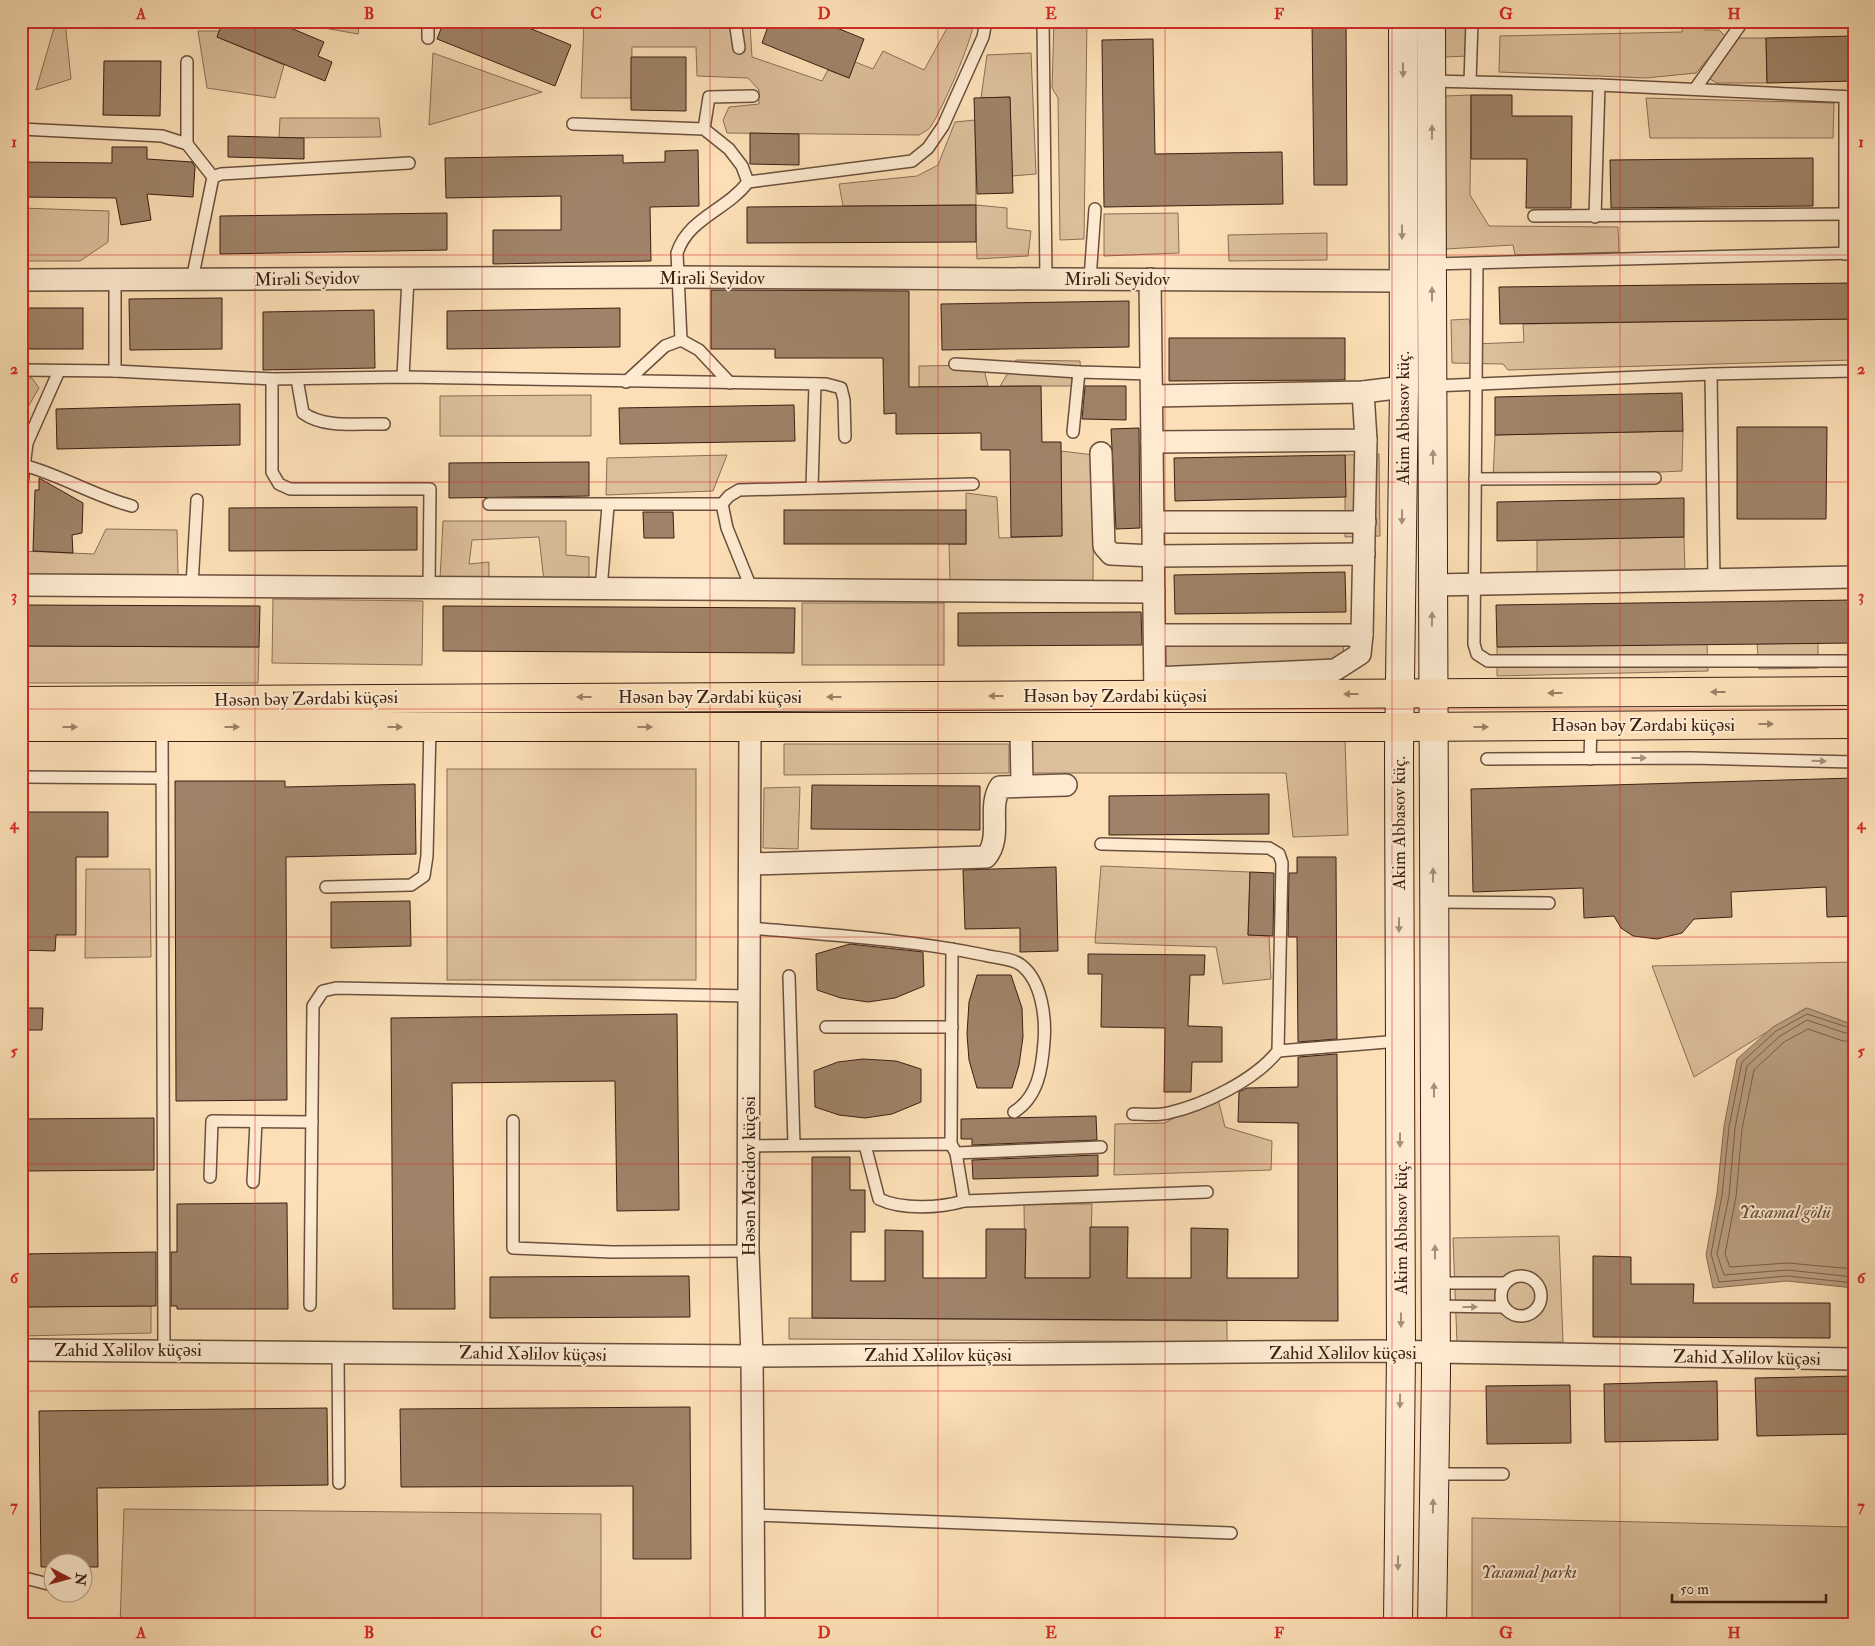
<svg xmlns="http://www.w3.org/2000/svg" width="1875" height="1646" font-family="'IM FELL Double Pica',serif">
<rect width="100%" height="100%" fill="#fcdfb6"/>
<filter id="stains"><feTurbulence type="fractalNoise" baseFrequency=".004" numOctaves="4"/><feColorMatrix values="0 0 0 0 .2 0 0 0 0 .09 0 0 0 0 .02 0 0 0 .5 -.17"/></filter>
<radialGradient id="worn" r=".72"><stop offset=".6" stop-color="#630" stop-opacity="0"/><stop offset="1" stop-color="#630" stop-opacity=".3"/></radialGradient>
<g fill="#dbbe9a" stroke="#8a6e56">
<polygon points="56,21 65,21 71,79 36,90"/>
<polygon points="324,21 360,21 358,34 324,28"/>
<path d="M584,21L603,24L750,25L752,57L822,81L828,70L849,78L855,62L873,69L883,51L924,70L951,21H974C972,41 943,108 931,126C929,130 923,132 919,135L727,133L723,120L729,107L759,104V90L748,78L697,76L696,47H632L631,98H581Z"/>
<polygon points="1054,21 1087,21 1084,239 1060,240 1058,98 1052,88"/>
<polygon points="1444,21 1470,21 1469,56 1444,57"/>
<polygon points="1683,21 1705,21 1705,30 1719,30 1726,37 1696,73 1646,78 1499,72 1500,36 1682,32"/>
<polygon points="198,31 219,31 217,37 284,65 275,98 207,88"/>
<polygon points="1737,38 1766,38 1767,83 1717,83 1706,77"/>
<polygon points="433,53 542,92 429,125"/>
<polygon points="1031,53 1036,174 1012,176 1010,97 981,98 987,55"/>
<polygon points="1471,95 1470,195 1489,226 1618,227 1619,252 1515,255 1513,245 1446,249 1445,96"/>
<polygon points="1646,98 1834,103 1833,138 1650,138"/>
<polygon points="280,118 379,118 381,137 279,138"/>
<polygon points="975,120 976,205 1007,208 1007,228 1031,231 1028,256 977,259 975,205 843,206 839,184 917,176 938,165 955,122"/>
<polygon points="21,208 109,211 108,242 80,261 21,261"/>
<polygon points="1178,213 1179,253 1104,256 1104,214"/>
<polygon points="1327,233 1327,260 1229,261 1228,235"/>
<polygon points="1469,319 1474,344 1524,342 1523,324 1854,319 1854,360 1508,370 1503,364 1452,363 1451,320"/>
<polygon points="1016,360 1080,361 1082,386 1000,386"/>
<polygon points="983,365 988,386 919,387 919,366"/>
<polygon points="21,378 32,378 39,388 21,419"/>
<polygon points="591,395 591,436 440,436 440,396"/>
<polygon points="1683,431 1682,471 1493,480 1495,435"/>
<polygon points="1061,451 1094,455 1093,582 950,581 949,544 966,544 966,493 997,497 999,538 1062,536"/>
<polygon points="1379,454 1380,536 1345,537 1345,455"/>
<polygon points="727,455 713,491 606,495 607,458"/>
<polygon points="443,521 566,521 566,555 589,557 589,578 544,581 539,537 472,540 469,564 489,562 489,581 440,579"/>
<polygon points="106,529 177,530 178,575 21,576 21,551 94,554"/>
<polygon points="1684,537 1685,572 1537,573 1537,540"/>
<polygon points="273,599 423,601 422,665 272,663"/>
<rect x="802" y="603" width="142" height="62"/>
<polygon points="1343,627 1344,678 1163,680 1163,630"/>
<polygon points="1818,643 1818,668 1759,669 1757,644"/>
<polygon points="1707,644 1708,671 1497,676 1497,647"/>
<polygon points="21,646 259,647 258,683 21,683"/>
<polygon points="1032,739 1345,739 1348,835 1293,837 1286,773 1032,773"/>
<polygon points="784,744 1009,744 1009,773 784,775"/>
<rect x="447" y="769" width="249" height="211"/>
<polygon points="800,787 798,849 763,848 764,788"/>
<polygon points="1101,866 1250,872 1248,935 1269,936 1271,979 1223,984 1216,947 1095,943"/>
<polygon points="86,869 150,869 151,957 85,958"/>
<polygon points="1854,962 1854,1021 1848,1023 1806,1008 1694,1077 1652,966"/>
<polygon points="1217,1095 1225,1127 1272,1141 1271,1170 1114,1175 1115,1124 1165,1123"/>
<polygon points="1024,1204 1092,1204 1090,1278 1025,1278"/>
<polygon points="1559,1236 1563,1342 1457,1343 1453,1238"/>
<polygon points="151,1306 151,1333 21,1336 21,1307"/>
<polygon points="789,1318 1227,1321 1227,1342 789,1339"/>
<polygon points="124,1509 601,1514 601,1625 120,1625"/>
<polygon points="1472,1518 1854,1527 1854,1625 1472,1625"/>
</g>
<polygon fill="#ba9e7f" stroke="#876b54" points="1807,1008 1848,1023 1854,1021 1854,1288 1787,1281 1713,1288 1706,1255 1717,1194 1724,1126 1737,1059 1773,1027"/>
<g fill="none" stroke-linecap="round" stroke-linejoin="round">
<g stroke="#7a5e49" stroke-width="1">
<polyline points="1854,1027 1847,1027 1807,1014 1776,1031 1742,1062 1729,1127 1722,1195 1711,1254 1719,1282 1787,1276 1854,1283"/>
<polyline points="1854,1033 1845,1033 1807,1020 1780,1036 1747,1066 1735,1128 1729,1196 1717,1254 1724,1275 1787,1270 1854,1277"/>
<polyline points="1854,1041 1843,1041 1808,1029 1784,1042 1754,1070 1742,1129 1736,1197 1725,1254 1730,1267 1788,1263 1854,1269"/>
</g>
</g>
<g fill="#9f8368" stroke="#3a1f13">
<polygon points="223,21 274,21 324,42 318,56 332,62 325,81 217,37"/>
<polygon points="444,21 512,21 571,45 555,86 437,39"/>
<polygon points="770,21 820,21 864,39 849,78 762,43"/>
<polygon points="1312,21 1346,21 1347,185 1314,185"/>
<polygon points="1854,36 1854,81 1767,83 1766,38"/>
<polygon points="1153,39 1155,154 1282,152 1283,204 1104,207 1102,40"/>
<polygon points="631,57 686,57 686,111 631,110"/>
<polygon points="104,61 161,61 160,116 103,115"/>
<polygon points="1471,95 1512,95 1512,116 1572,116 1571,208 1526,208 1527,159 1471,159"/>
<polygon points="1010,97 1013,193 977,194 974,98"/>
<polygon points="750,133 799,134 799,165 750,164"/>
<polygon points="228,136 304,138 304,159 228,157"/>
<polygon points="112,147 147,147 147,159 192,162 195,167 193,197 147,194 151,220 121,225 116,198 21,197 21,162 112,163"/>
<polygon points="698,150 699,206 650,207 651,261 493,264 493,230 561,230 561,196 446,198 445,158 623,155 623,163 665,162 665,151"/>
<polygon points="1813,158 1813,206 1611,208 1610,160"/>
<polygon points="976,205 976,242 747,243 747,207"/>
<polygon points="447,213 447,250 220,254 220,216"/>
<polygon points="1854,283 1854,319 1500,324 1499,287"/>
<polygon points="711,290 909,291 909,387 1041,386 1042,442 1061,442 1062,536 1011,537 1010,450 981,450 981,433 896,434 896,413 884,414 883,358 775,358 775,349 711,349"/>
<polygon points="222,298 222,349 130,350 129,299"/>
<polygon points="1129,301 1129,347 942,350 941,304"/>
<rect x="21" y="308" width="62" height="41"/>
<polygon points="620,308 620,347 447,349 447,311"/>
<polygon points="374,310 375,368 263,370 263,312"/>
<polygon points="1169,338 1345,338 1345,380 1169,381"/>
<polygon points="1085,386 1126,386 1126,420 1082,419"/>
<polygon points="1682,393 1683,431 1495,435 1495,397"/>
<polygon points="240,404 240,445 57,449 56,409"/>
<polygon points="794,405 795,441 620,444 619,408"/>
<polygon points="1737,427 1827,427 1826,519 1737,519"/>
<polygon points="1139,428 1140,528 1116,529 1111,429"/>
<polygon points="1345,455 1346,497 1175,501 1174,458"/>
<polygon points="589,462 589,496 449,498 449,463"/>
<polygon points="39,478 83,503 82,533 72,535 73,553 33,551 35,490 39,490"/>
<polygon points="1684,498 1684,537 1497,541 1497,502"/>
<polygon points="417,507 417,550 229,551 229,508"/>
<rect x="784" y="510" width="182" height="34"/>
<polygon points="643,512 673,512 674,538 644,538"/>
<polygon points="1345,572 1346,612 1175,614 1174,575"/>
<polygon points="1854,600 1854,643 1497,647 1496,605"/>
<polygon points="21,605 260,606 259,647 21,646"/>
<polygon points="443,606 795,608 794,653 443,651"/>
<polygon points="1141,612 1142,645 958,646 958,613"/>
<polygon points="1854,778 1854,916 1827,917 1826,887 1731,892 1732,917 1694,919 1682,933 1657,939 1633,936 1621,928 1614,916 1584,918 1583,888 1473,892 1471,789"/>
<polygon points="175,781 285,781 285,787 415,784 416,854 286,857 287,1100 176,1101"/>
<polygon points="812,785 980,786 980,830 811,829"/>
<polygon points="1269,794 1269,834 1109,835 1109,796"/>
<polygon points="21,812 108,812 108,857 76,857 76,935 56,935 55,951 21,950"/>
<polygon points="1297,857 1336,857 1337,1039 1298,1042 1297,937 1288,937 1289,873 1297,873"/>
<polygon points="1056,867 1058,951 1020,952 1020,928 965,929 963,870"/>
<polygon points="1250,872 1274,873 1273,936 1248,935"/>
<polygon points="410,901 411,946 331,948 331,902"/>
<polygon points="850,944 923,952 924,986 895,998 868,1002 841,998 817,990 816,954"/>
<polygon points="1088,954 1205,955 1204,975 1190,975 1188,1026 1222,1027 1222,1062 1192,1062 1191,1092 1164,1092 1165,1028 1101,1027 1102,974 1088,974"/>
<polygon points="977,975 1011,975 1022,1008 1023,1037 1019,1065 1012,1088 977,1088 969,1060 967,1034 969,1002"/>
<polygon points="21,1008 43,1008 42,1030 21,1030"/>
<polygon points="677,1014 679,1210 617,1211 615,1081 452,1083 455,1309 393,1309 391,1018"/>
<polygon points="1337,1054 1338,1321 812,1318 812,1157 850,1157 850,1190 865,1190 865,1232 851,1232 851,1281 885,1281 885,1230 923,1231 923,1278 986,1278 986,1229 1026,1229 1025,1278 1090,1278 1090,1227 1128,1227 1127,1278 1191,1278 1191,1228 1228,1229 1227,1278 1298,1278 1298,1123 1238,1122 1239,1092 1247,1088 1298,1087 1298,1057"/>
<polygon points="863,1059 896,1061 921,1069 921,1102 892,1114 865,1118 839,1115 815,1107 814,1071 838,1062"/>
<polygon points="1096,1116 1097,1140 972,1145 972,1139 961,1139 961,1119"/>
<polygon points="154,1118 154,1170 21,1171 21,1119"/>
<polygon points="1098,1155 1098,1176 973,1179 972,1160"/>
<polygon points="287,1203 288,1309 177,1309 177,1306 171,1306 171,1252 177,1252 177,1204"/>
<polygon points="156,1252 156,1306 21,1307 21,1254"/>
<polygon points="1593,1256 1631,1257 1631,1284 1694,1284 1693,1303 1830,1303 1830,1338 1593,1337"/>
<polygon points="689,1276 690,1317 490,1318 490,1277"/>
<polygon points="1854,1376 1854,1434 1757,1436 1755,1378"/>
<polygon points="1717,1381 1718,1440 1605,1442 1604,1384"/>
<polygon points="1570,1385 1571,1443 1487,1444 1486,1386"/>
<polygon points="690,1407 691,1559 633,1559 633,1486 401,1487 400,1409"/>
<polygon points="327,1408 328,1485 97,1488 98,1567 82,1567 82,1564 52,1564 52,1567 41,1567 39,1411"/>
</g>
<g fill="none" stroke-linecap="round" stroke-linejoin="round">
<defs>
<g id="lane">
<polyline points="735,21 739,48"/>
<polyline points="1043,21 1046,279"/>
<polyline points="428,38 428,21"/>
<polyline points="187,62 187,144"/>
<polyline points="1431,81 1599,85 1854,97"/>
<polyline points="1470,82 1472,21"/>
<polyline points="1695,89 1743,21"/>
<polyline points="1845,97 1845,254"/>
<path d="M573,124L704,129L729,149L742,166L748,182C727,210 688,218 677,253L681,340"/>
<polyline points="21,129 162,136 187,144 213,177"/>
<polyline points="704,129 709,97 753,96"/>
<polyline points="748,182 912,161 928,148 943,126 983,37 986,21"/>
<polyline points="1534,216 1845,214"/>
<polyline points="1595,217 1599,85"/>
<polyline points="1477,263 1474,644 1477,654 1488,661 1854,661"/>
<polyline points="1432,264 1854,253"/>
<polyline points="1090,279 1095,209"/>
<polyline points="115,280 115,371"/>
<polyline points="192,280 213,177 221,174 409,163"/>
<polyline points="955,364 1079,372 1151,374"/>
<polyline points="21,370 115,371 272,379 403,377 826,384 841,388 844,400 845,437"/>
<polyline points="1711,374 1714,580"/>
<polyline points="403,377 408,278"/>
<polyline points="272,379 272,472 279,484 290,489 430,489 429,587"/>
<path d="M297,379L303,413C325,429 359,423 384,424"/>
<polyline points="626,382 665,346 681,340 699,350 730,383"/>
<polyline points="1433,386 1711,374 1854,371"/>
<polyline points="1073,432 1079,372"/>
<polyline points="21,443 27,443 59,371"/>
<path d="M23,465C61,475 94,496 132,506"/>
<polyline points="1475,479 1655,478"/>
<polyline points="812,488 815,384"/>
<polyline points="21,492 27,443"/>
<polyline points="489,504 722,504 729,496 739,490 973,484"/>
<polyline points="722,504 727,528 752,590"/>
<polyline points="192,585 197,500"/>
<polyline points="601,589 608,506"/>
<polyline points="162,727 164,1350"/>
<polyline points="1487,759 1691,758 1854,762"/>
<polyline points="1590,759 1591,726"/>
<polyline points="21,777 162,778"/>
<path d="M1101,844L1269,848L1279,854L1282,863L1278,1051C1255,1080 1204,1105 1168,1113C1157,1116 1144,1114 1133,1114"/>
<polyline points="326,887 411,885 424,876 427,856 430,727"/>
<polyline points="1433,902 1549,903"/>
<path d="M750,928C828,935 907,939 984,955C995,958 1012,958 1021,965C1042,981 1046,1018 1044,1042C1042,1069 1038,1097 1014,1112"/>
<polyline points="789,976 794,1144"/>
<polyline points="826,1027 952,1027"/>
<polyline points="1278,1051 1399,1041"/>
<polyline points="513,1121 513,1248 612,1252 748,1251"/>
<polyline points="951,1144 952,949"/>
<path d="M865,1145L879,1199C902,1210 940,1208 964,1201L1207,1192"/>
<polyline points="749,1146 951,1144 956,1153 964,1201"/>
<polyline points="956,1153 1101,1147"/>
<polyline points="210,1177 212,1121 312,1122"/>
<polyline points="253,1182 256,1122"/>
<circle cx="1521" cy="1296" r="20"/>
<polyline points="1435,1283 1505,1283"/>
<polyline points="310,1305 313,1006 323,991 336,988 750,996"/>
<polyline points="1435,1306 1504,1307"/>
<polyline points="338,1352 339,1483"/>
<polyline points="1434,1474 1503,1474"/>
<polyline points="753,1515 1231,1533"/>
<polyline points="21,1577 52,1585"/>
</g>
<g id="street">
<polyline points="1150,279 1155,696"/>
<polyline points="21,280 677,277 1402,281"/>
<polyline points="1152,396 1363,392 1404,387"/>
<polyline points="1152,442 1366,440 1363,392"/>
<polyline points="1101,453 1104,546 1111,554 1154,556 1364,554"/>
<polyline points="1153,522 1365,522"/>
<polyline points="21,585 1154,592"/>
<polyline points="1433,585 1854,577"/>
<polyline points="1155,635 1362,635 1366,440"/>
<polyline points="1155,678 1335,670 1360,654 1362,635"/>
<polyline points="750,727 748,1251 752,1356 754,1625"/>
<polyline points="1021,727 1022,785"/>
<path d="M750,864L986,857C1003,837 987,808 1000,787L1066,785"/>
<polyline points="21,1350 752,1356 1377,1351 1854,1359"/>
</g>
<g id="secondary">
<polyline points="1431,21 1436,1373 1432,1625"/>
<polyline points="1398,1625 1401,1352 1399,754 1404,387 1403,21"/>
</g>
<g id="primary">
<polyline points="21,701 1854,691"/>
<polyline points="21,727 1400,727 1854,724"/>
</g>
</defs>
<use href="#lane" stroke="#6a4f3c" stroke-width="14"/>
<use href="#street" stroke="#6a4f3c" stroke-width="24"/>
<use href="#secondary" stroke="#3a1f13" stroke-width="30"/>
<use href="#primary" stroke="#3a1f13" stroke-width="30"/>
<use href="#lane" stroke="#fdead0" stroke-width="11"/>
<use href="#street" stroke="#fdead0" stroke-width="21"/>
<use href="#secondary" stroke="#fdead0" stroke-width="28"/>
<use href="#primary" stroke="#fcdfb6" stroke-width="28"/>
</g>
<defs><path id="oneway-solid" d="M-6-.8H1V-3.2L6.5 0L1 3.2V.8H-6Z" transform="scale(1.25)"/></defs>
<g fill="#a58f7b">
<use href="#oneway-solid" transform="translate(1403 70) rotate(90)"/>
<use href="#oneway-solid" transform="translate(1432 132) rotate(-90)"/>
<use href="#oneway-solid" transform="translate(1402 232) rotate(90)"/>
<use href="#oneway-solid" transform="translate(1432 294) rotate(-90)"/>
<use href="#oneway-solid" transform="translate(1433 457) rotate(-90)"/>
<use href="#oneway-solid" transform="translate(1402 517) rotate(91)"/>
<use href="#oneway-solid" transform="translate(1432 619) rotate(-89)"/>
<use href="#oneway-solid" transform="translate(1639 758)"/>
<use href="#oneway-solid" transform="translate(1819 761) rotate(2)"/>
<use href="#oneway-solid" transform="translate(1433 875) rotate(-90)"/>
<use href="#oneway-solid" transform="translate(1399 925) rotate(90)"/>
<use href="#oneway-solid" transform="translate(1434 1090) rotate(-90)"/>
<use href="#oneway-solid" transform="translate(1400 1140) rotate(90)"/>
<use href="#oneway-solid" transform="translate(1435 1252) rotate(-90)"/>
<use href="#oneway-solid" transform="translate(1470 1307)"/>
<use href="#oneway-solid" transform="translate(1401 1320) rotate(90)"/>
<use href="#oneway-solid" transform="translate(1400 1401) rotate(91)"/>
<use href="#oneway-solid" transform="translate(1433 1506) rotate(-89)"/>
<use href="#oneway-solid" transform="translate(1398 1563) rotate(91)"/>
</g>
<g fill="#9b7f64">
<use href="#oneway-solid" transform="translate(1718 692) rotate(180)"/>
<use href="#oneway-solid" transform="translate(1555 693) rotate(180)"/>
<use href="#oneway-solid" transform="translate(1351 694) rotate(180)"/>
<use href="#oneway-solid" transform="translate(996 696) rotate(180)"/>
<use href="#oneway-solid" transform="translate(584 697) rotate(180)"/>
<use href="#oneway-solid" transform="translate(834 697) rotate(180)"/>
<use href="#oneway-solid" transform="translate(1766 724)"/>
<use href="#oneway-solid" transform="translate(70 727)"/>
<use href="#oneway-solid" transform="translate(232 727)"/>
<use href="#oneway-solid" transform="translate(395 727)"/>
<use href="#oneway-solid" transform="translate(645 727)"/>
<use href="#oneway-solid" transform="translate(1481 727)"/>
</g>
<path fill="none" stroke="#d62828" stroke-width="1" stroke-opacity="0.55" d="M255,21V1625M482,21V1625M710,21V1625M938,21V1625M1165,21V1625M1392,21V1625M1620,21V1625M21,255H1854M21,482H1854M21,709H1854M21,937H1854M21,1164H1854M21,1391H1854"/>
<g text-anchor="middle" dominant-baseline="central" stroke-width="4" stroke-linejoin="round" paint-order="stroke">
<g font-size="18" fill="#3a1f13" stroke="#fdead0">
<text x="712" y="278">Mirəli Seyidov</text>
<text transform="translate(307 279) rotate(-1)">Mirəli Seyidov</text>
<text x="1117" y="279">Mirəli Seyidov</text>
<text transform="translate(1403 418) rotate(-90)">Akim Abbasov küç.</text>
<text x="1115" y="696">Həsən bəy Zərdabi küçəsi</text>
<text x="710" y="697">Həsən bəy Zərdabi küçəsi</text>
<text transform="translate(306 699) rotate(-1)">Həsən bəy Zərdabi küçəsi</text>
<text x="1643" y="725">Həsən bəy Zərdabi küçəsi</text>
<text transform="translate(1399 823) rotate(-90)">Akim Abbasov küç.</text>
<text transform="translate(749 1176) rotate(-90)">Həsən Məcidov küçəsi</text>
<text transform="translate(1401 1228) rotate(-90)">Akim Abbasov küç.</text>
<text x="128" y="1350">Zahid Xəlilov küçəsi</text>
<text x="1343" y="1353">Zahid Xəlilov küçəsi</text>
<text transform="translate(533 1354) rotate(1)">Zahid Xəlilov küçəsi</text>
<text x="938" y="1355">Zahid Xəlilov küçəsi</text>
<text transform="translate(1747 1358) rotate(1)">Zahid Xəlilov küçəsi</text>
</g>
<g font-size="18" font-style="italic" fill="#624735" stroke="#fdead0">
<text x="1529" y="1572">Yasamal parkı</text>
</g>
<g font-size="19" font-style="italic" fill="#674b39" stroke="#fdead0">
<text x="1785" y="1212">Yasamal gölü</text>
</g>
</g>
<rect width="1875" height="1646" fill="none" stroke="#fcdfb6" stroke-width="55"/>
<g transform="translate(68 1578) rotate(96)"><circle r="24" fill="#fdead0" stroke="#af9984"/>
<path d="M0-4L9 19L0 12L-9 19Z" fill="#8f2418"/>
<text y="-8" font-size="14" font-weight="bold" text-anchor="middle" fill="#3a1f13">N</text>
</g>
<path d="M1672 1594v8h154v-8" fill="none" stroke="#3a1f13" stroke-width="2.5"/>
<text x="1680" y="1594" font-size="15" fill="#3a1f13" stroke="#fdead0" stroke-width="4" paint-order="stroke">50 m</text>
<rect x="28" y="28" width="1820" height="1590" fill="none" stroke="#d62828" stroke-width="2"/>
<g font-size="16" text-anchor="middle" font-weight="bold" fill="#d62828">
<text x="141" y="19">A</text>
<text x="369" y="19">B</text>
<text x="596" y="19">C</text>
<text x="824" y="19">D</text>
<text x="1051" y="19">E</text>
<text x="1279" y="19">F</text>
<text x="1506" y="19">G</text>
<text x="1734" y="19">H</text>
<text x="14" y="147">1</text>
<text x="1861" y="147">1</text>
<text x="14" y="374">2</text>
<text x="1861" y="374">2</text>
<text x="14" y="601">3</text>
<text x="1861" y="601">3</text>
<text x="14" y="829">4</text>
<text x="1861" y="829">4</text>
<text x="14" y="1056">5</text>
<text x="1861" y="1056">5</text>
<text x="14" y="1283">6</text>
<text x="1861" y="1283">6</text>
<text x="14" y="1511">7</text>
<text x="1861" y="1511">7</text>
<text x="141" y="1638">A</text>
<text x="369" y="1638">B</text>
<text x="596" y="1638">C</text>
<text x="824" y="1638">D</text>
<text x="1051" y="1638">E</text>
<text x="1279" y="1638">F</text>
<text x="1506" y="1638">G</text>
<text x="1734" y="1638">H</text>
</g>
<rect width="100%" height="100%" filter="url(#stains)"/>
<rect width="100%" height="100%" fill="url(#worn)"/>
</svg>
